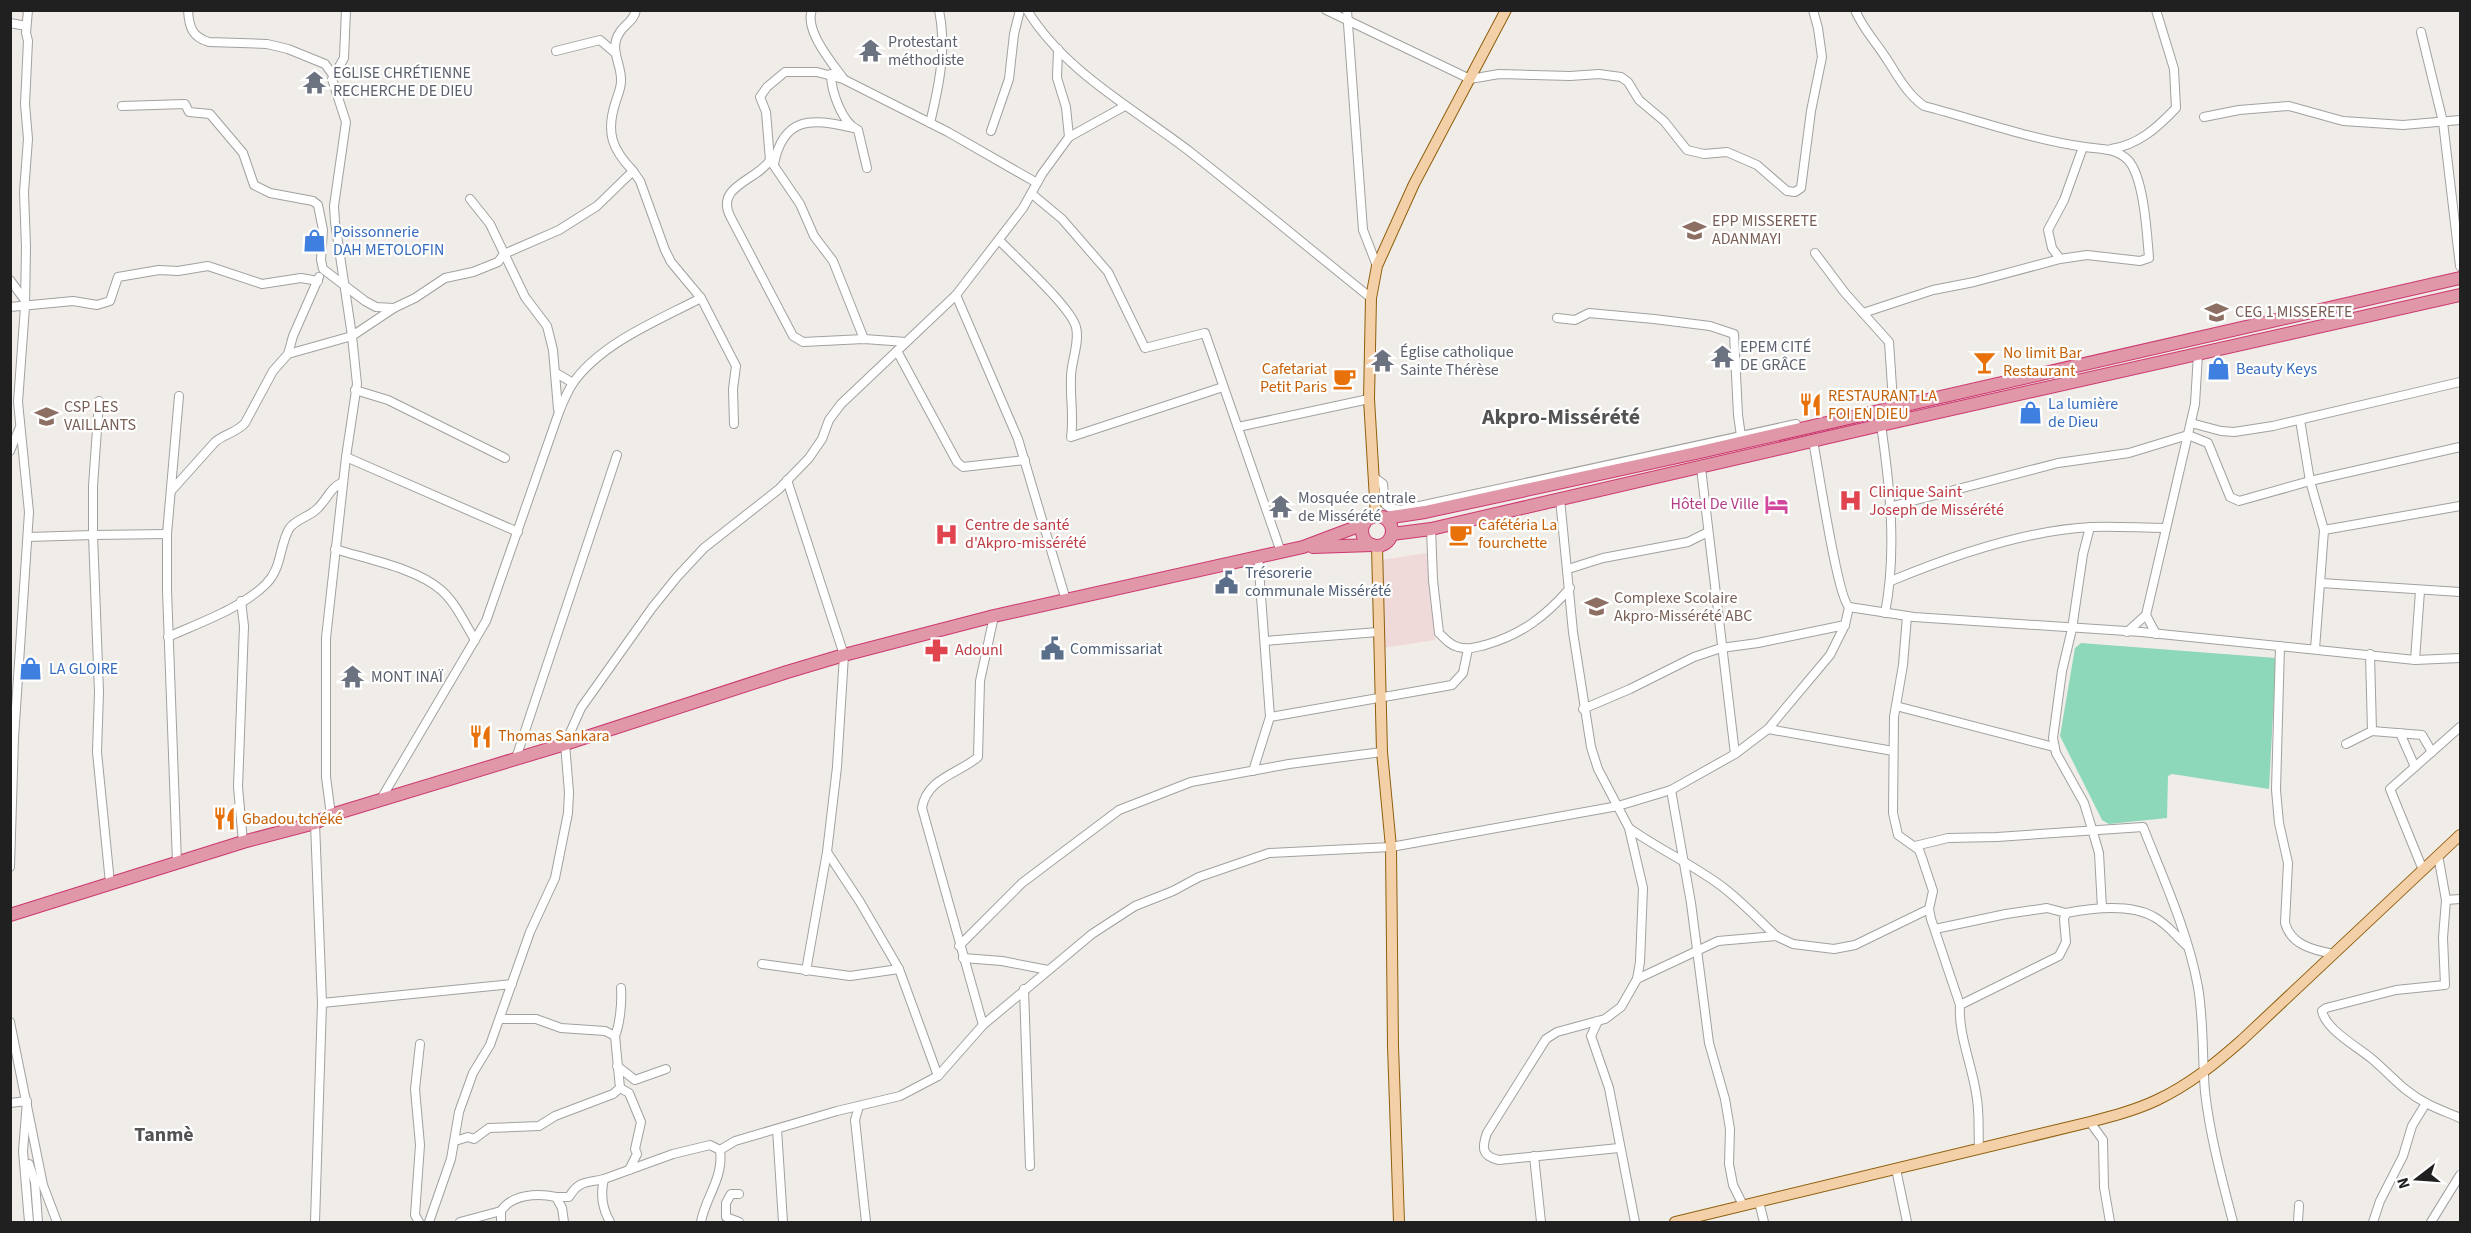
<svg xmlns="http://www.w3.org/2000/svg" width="2471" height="1233" font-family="'Source Sans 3',sans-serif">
<rect width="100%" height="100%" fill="#f0ede8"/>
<polygon fill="#efd9d9" points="1427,553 1435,640 1383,648 1381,560"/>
<polygon fill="#8dd8b8" points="2081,643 2276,658 2269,789 2172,774 2168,776 2167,818 2109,824 2102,820 2060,736 2075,648"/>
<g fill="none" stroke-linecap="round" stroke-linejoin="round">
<defs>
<g id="minor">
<path d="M188,10C189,27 192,37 209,42L267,44L288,49L325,64L333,75"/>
<path d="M812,10C804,30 832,63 843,78"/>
<path d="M1027,10C1065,72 1133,108 1189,151C1250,199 1310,249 1371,298"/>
<polyline points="1326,10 1470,79 1499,74 1570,76 1599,74 1621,77 1628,82 1639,100 1664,121 1687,150 1704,154 1727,152 1757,165 1787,191 1795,192 1801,188 1811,111 1822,57 1818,28 1813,10"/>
<polyline points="1347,10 1363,230 1377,266"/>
<path d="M1855,10C1863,29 1875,41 1886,58C1898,76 1906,93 1924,106C1978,120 2029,139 2085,147C2100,149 2116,148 2128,160C2144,177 2147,234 2149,258L2140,261L2087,255L2060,259L1974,282L1933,290L1863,313"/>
<polyline points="10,23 26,26"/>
<polyline points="2421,32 2443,122 2460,266"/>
<polyline points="1058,49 1057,78 1066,107 1069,137"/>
<polyline points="556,51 600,40 614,52"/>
<path d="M831,74C831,91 842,123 858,130L867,168"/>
<path d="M122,106L185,104L189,112L210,114L243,153L254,185L270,193L313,201L318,205L323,230L321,260L323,269L365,301L376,307L394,308L415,298L445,278L473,272L498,262L504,254L559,230L597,206L633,171C612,149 606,133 615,104C617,97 621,89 621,81C622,64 608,49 620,32C625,24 634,21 636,10"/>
<polyline points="2204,117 2239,110 2289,106 2343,121 2403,125 2460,120"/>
<path d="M930,123C939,86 947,48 939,10"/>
<polyline points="991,131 1009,79 1014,34 1020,10"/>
<path d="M2111,149C2138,145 2157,128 2176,108L2174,69L2156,10"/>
<polyline points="770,160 800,204 814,236 833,261 864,339"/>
<path d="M774,164C783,117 812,117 853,128"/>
<polyline points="633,171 640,181 665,250 671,262 701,298 736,366 733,389 734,424"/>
<polyline points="1032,194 1062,219 1108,272 1145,348 1205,333 1281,552"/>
<polyline points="470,199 490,224 525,297 547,326 553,350 558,409"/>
<path d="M999,240C1015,257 1070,306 1076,327C1080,343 1071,361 1071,377C1070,398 1074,417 1071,437L1223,387"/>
<polyline points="1815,253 1845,293 1889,342 1893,402 1890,409"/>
<polyline points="2060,259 2052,248 2048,230 2064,200 2083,147"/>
<polyline points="10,280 24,299"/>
<polyline points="956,295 1018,439 1066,600"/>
<polyline points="10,307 73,301 97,305 110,301 118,277 159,270 178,271 208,266 262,284 301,278 318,281"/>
<polyline points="1557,318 1575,320 1589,313 1654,319 1710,326 1734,334 1738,415 1741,436"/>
<path d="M906,342L864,339L803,342L793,336L730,216C715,186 758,180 770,160L766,112L760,97L767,87L785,72H817L843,79L948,132L1037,183"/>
<polyline points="897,351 957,462 963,467 1025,460"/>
<polyline points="288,354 352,336 394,308"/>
<polyline points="556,373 573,383"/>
<polyline points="355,390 388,400 505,458"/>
<polyline points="99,401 93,486 93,535 167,534"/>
<polyline points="2300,420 2310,481 2324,530 2315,649"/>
<polyline points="2191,423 2221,431 2234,432 2273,426 2460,382"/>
<path d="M1881,425C1890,486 1897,552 1885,613"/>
<polyline points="1238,427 1369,399"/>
<path d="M1813,441C1818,465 1837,597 1849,607L1914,617L2141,632L2415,660L2460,658"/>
<polyline points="10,451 20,427"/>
<polyline points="346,457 518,532"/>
<polyline points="1701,468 1735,754"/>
<polyline points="1375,478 1383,484 1385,504 1390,508 1401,510 1796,424"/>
<polyline points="787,480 844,655 837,767 827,852 806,971"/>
<path d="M172,490L215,442C224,434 236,433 245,423L273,371L288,354L293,336L319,277"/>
<polyline points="1560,499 1573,632 1591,747 1598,769 1629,828 1643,888 1640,962 1637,979"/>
<polyline points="1889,507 2058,463 2129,453 2188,435 2208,443 2230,497 2239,501 2310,481 2460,447"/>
<polyline points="2090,527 2083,554 2072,629 2062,671 2053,738 2056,753 2084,803 2092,829 2099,853 2102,908"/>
<path d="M1431,529L1433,580L1439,633C1445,639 1450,645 1458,647C1468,650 1476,647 1485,645C1521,635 1546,616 1570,588"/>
<polyline points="2324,530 2460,506"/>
<polyline points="28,537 93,535 99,692 97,752 110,883"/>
<path d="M335,549C366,559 416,568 441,590C456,603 465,624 475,640"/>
<polyline points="1568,569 1603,558 1688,542 1708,532"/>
<path d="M1891,581C1951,556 2027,530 2092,527C2116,526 2141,528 2166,528"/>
<polyline points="2321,583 2460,592"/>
<polyline points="241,601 244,626 238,787 243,842"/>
<path d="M1907,616L1903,665L1894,717L1893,813L1898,835L1919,850L1922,858L1933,891L1929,909L1931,919L1960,1005C1958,1034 1972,1065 1976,1093C1980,1112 1978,1130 1979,1149"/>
<polyline points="2127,632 2146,615"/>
<polyline points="2156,634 2146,615 2195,404 2198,354"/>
<path d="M168,637C199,623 242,608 266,584C282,568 279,547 289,529C295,519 310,517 318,508C328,498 330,488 343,482"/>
<polyline points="1265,641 1378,632"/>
<path d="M2280,646L2276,790L2279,823L2288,863L2285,923C2291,945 2313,950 2334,954"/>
<polyline points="2370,654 2372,731"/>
<polyline points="2415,660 2420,591"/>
<polyline points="1896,706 2054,747"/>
<polyline points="1583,709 1630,689 1694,657 1721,648 1758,643 1845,625"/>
<polyline points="1270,717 1452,685 1463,673 1468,649"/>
<polyline points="1768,729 1893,751"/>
<polyline points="2400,733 2415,767"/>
<polyline points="2346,744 2372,731 2422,735 2432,752"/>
<polyline points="516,758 617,455"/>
<polyline points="1253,771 1270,717 1258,556"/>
<polyline points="1671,790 1691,903 1709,1043 1725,1099 1730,1129 1729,1164 1733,1185 1743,1205"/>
<path d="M381,799L486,621L559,412C563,402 567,392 573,383C601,343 659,320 701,298"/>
<polyline points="331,815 326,777 326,638 346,457 357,384 352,336 335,222 334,206 346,122 332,79 344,58 346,10"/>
<path d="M1629,828C1660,850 1694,865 1724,888C1742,902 1759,920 1776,936"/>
<path d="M1915,846L1948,838L1997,837L2143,827C2163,878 2188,932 2198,987C2204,1022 2202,1057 2205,1092C2210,1136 2222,1180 2233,1222"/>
<polyline points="827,852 860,902 899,969 938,1076"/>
<path d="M2438,855L2446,900L2443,938L2445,985L2396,990L2326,1008L2322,1011C2326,1030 2358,1047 2372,1059C2390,1074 2404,1092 2426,1103C2437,1109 2449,1113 2460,1118"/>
<polyline points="177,863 167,590 167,534 179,396"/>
<polyline points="10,867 14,738 29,512 18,402 25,307 26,247 24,192 28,139 25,104 28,41 26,33 28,10"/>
<polyline points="2423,870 2390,789 2460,727"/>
<polyline points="2446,900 2460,899"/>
<polyline points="1935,929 2006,914 2047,908 2066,913"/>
<polyline points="959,946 1022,883 1119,810 1191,782 1289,764 1382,752"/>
<polyline points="963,958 1002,961 1048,970"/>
<polyline points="762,964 850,976 899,969"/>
<polyline points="1024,989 1030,1166"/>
<polyline points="322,1003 512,984"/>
<path d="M1960,1005L2059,956L2066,942L2064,919L2066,913C2092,908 2130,903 2154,917C2166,923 2176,936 2186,945"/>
<polyline points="1598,1021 1591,1036 1609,1088 1635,1222"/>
<polyline points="10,1022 43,1185 57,1222"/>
<path d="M983,1025L922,808C927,778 958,774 978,757L980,681L994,616"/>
<path d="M615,1036C620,1024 622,1002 621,988"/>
<polyline points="617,1066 635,1080 666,1069"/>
<polyline points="620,1088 629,1093 641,1122 635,1149 637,1154 629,1170"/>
<polyline points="10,1103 27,1101 23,1151 29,1222"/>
<polyline points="859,1106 855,1120 866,1222"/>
<polyline points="2090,1122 2103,1140 2104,1187 2110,1222"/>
<polyline points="777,1129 783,1222"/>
<polyline points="455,1141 468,1137 474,1139 489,1128 539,1126 555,1116 613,1094 620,1088 615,1036 605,1031 561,1028 536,1019 500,1019"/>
<path d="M1619,1148L1499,1160C1481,1156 1482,1147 1487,1133L1546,1039L1557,1032L1605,1019L1621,1007L1637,979L1718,941L1776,936L1793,944L1834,949L1855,945L1929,909"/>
<polyline points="720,1150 735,1141 837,1111 900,1096 938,1076 983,1025 1092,934 1135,906 1173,891 1199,877 1269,853 1391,847 1618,806 1671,790 1735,754 1768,729 1830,655 1845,625 1849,607"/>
<polyline points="1534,1156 1541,1222"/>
<polyline points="29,1164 35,1182 38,1222"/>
<polyline points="1896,1169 1907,1222"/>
<path d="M604,1179L673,1154L710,1145L720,1150C724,1178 705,1198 701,1222"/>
<path d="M556,1197H569C579,1180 587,1183 604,1179C600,1195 602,1208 610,1222"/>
<polyline points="1759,1202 1764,1222"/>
<path d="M501,1211C512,1194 538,1193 556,1197L562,1208L564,1222"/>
<polyline points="315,1222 322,1003 315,823"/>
<polyline points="419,1222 415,1215 420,1145 415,1089 420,1044"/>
<polyline points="429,1222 451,1159 459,1112 473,1073 490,1045 530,932 555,878 568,813 569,792 565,744 581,708 652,608 677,577 704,548 779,489 809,458 822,439 829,420 841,404 956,295 1023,208 1042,174 1069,137 1125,106"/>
<polyline points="460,1222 501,1211 501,1222"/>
<polyline points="739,1222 726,1217 726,1203 731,1194 739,1194"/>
<polyline points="2298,1222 2299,1205"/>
<polyline points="2373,1222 2380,1201 2403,1156 2412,1126 2426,1103"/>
<polyline points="2431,1222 2460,1175"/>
</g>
<g id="major">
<polyline points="1376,516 1369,399 1371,298 1377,266 1414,184 1506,10"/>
<polyline points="1377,546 1382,752 1391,847 1393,1046 1399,1222"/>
<path d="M1675,1222L2090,1122C2113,1116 2136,1110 2157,1100C2189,1085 2216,1063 2242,1040L2460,835"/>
</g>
<g id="highway">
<circle cx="1377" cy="531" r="15"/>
<polyline points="1385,518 1425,512 1696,453 2460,278"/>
<polyline points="1392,534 1431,529 1881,425 2460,295"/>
<polyline points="1313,547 1372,545"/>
<polyline points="10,915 243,842 315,823 331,815 565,744 787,672 844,655 994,616 1303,547 1364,524"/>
</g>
</defs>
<use href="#minor" stroke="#a1a1a1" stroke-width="10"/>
<use href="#major" stroke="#8f5f0d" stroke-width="12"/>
<use href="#highway" stroke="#cc3770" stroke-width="14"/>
<use href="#minor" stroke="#fff" stroke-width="8"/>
<use href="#major" stroke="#f4d0a9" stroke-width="10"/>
<use href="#highway" stroke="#e097a8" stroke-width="12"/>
</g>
<defs>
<symbol id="temple-bare" viewBox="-9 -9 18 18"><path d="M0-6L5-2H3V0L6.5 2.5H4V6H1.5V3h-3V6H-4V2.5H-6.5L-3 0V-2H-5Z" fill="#6b7280" stroke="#fff" stroke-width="2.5" paint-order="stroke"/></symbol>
<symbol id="school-bare" viewBox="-9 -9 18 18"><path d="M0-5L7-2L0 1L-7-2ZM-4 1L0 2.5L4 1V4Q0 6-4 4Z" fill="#8d6e63" stroke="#fff" stroke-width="2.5" paint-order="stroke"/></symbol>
<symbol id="shop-bare" viewBox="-9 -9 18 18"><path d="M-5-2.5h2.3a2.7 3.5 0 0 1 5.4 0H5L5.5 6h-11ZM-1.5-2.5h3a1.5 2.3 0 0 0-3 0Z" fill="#3f7fe0" stroke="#fff" stroke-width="2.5" paint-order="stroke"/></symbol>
<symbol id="bar-bare" viewBox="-9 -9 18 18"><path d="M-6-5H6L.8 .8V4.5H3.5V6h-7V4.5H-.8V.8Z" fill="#e8710a" stroke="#fff" stroke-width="2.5" paint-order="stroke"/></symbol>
<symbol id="cafe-bare" viewBox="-9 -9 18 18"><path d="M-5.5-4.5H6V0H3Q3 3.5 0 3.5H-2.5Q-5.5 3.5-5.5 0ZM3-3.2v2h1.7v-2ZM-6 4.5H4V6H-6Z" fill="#e8710a" stroke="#fff" stroke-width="2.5" paint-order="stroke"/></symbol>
<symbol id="restaurant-bare" viewBox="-9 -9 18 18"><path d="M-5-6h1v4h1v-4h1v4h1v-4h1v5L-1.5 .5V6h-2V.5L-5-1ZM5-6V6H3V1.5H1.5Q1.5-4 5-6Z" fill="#e8710a" stroke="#fff" stroke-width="2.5" paint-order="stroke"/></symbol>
<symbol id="hospital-bare" viewBox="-9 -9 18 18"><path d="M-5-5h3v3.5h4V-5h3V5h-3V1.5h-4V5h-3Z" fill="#e0444e" stroke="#fff" stroke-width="2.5" paint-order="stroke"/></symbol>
<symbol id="hotel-bare" viewBox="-9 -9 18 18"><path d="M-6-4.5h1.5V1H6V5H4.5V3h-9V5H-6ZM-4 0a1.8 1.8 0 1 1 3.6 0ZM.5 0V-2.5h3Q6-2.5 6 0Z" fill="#d1479c" stroke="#fff" stroke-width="2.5" paint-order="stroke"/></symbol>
<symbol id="civic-bare" viewBox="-9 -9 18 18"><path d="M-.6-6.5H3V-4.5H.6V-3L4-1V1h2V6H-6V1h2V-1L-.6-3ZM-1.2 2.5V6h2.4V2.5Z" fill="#5c6f8a" stroke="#fff" stroke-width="2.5" paint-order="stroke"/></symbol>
<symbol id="pharmacy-bare" viewBox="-9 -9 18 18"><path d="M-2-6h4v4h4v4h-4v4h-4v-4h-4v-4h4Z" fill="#e0444e" stroke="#fff" stroke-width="2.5" paint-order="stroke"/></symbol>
</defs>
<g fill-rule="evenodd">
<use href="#temple-bare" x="854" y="34" width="33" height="33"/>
<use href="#temple-bare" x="298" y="66" width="33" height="33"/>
<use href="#school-bare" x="1678" y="214" width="33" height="33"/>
<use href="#shop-bare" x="298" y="224" width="33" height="33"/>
<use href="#school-bare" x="2200" y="296" width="33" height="33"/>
<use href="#temple-bare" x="1706" y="340" width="33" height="33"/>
<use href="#temple-bare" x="1366" y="344" width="33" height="33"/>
<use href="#bar-bare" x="1968" y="346" width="33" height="33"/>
<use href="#shop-bare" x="2202" y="352" width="33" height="33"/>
<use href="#cafe-bare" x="1328" y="362" width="33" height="33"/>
<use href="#restaurant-bare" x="1794" y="388" width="33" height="33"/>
<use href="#shop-bare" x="2014" y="396" width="33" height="33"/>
<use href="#school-bare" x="30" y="400" width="33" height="33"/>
<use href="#hospital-bare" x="1834" y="484" width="33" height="33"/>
<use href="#hotel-bare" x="1760" y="488" width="33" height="33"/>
<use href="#temple-bare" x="1264" y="490" width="33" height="33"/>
<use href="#hospital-bare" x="930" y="518" width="33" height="33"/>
<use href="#cafe-bare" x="1444" y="518" width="33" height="33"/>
<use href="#civic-bare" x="1210" y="566" width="33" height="33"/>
<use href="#school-bare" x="1580" y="590" width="33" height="33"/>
<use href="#civic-bare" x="1036" y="632" width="33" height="33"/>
<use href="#pharmacy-bare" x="920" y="634" width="33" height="33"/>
<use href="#shop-bare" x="14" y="652" width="33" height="33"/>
<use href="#temple-bare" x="336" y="660" width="33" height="33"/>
<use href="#restaurant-bare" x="464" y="720" width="33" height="33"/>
<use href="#restaurant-bare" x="208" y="802" width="33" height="33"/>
</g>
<g text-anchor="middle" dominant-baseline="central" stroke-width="4.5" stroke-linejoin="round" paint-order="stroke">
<g font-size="16" fill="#5b616d" stroke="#fff" text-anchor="start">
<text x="888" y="42">Protestant<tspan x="888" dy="18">méthodiste</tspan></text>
<text x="333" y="73">EGLISE CHRÉTIENNE<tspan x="333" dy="18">RECHERCHE DE DIEU</tspan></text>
<text x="1740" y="347">EPEM CITÉ<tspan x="1740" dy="18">DE GRÂCE</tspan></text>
<text x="1400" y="352">Église catholique<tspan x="1400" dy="18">Sainte Thérèse</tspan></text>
<text x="1298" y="498">Mosquée centrale<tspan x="1298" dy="18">de Missérété</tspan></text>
<text x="371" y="677">MONT INAÏ</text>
</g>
<g font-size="16" fill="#785e54" stroke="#fff" text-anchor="start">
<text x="1712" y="221">EPP MISSERETE<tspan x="1712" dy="18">ADANMAYI</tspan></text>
<text x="2235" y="312">CEG 1 MISSERETE</text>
<text x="64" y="407">CSP LES<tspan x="64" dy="18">VAILLANTS</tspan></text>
<text x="1614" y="598">Complexe Scolaire<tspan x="1614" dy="18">Akpro-Missérété ABC</tspan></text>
</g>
<g font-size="16" fill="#366cbe" stroke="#fff" text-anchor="start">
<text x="333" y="232">Poissonnerie<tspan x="333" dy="18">DAH METOLOFIN</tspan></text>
<text x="2236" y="369">Beauty Keys</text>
<text x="2048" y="404">La lumière<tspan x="2048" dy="18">de Dieu</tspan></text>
<text x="49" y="669">LA GLOIRE</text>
</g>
<g font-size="16" fill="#c56008" stroke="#fff" text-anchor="start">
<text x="2003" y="353">No limit Bar<tspan x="2003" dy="18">Restaurant</tspan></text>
<text x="1327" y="369" text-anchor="end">Cafetariat<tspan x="1327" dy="18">Petit Paris</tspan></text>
<text x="1828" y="396">RESTAURANT LA<tspan x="1828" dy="18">FOI EN DIEU</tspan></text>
<text x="1478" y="525">Cafétéria La<tspan x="1478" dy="18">fourchette</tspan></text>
<text x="498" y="736">Thomas Sankara</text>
<text x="242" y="819">Gbadou tchéké</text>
</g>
<g font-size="16" fill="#be3a42" stroke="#fff" text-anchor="start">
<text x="1869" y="492">Clinique Saint<tspan x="1869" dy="18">Joseph de Missérété</tspan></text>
<text x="965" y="525">Centre de santé<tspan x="965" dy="18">d'Akpro-missérété</tspan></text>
<text x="955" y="650">Adounl</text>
</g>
<g font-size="16" fill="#b23c85" stroke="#fff" text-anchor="end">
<text x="1759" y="504">Hôtel De Ville</text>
</g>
<g font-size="16" fill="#4e5e75" stroke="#fff" text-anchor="start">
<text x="1245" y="573">Trésorerie<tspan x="1245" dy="18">communale Missérété</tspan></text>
<text x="1070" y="649">Commissariat</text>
</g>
<g font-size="20" font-weight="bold" fill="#535353" stroke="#fff">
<text x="164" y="1135">Tanmè</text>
</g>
<g font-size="22" font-weight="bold" fill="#535353" stroke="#fff">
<text x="1561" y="417">Akpro-Missérété</text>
</g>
</g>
<rect width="2471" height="1233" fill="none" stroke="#202020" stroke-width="24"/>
<g transform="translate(2417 1179) rotate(253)" stroke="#ffffff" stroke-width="4.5" paint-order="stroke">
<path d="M0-4.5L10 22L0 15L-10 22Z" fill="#202020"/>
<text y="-9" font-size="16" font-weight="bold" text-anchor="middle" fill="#202020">N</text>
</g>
</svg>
